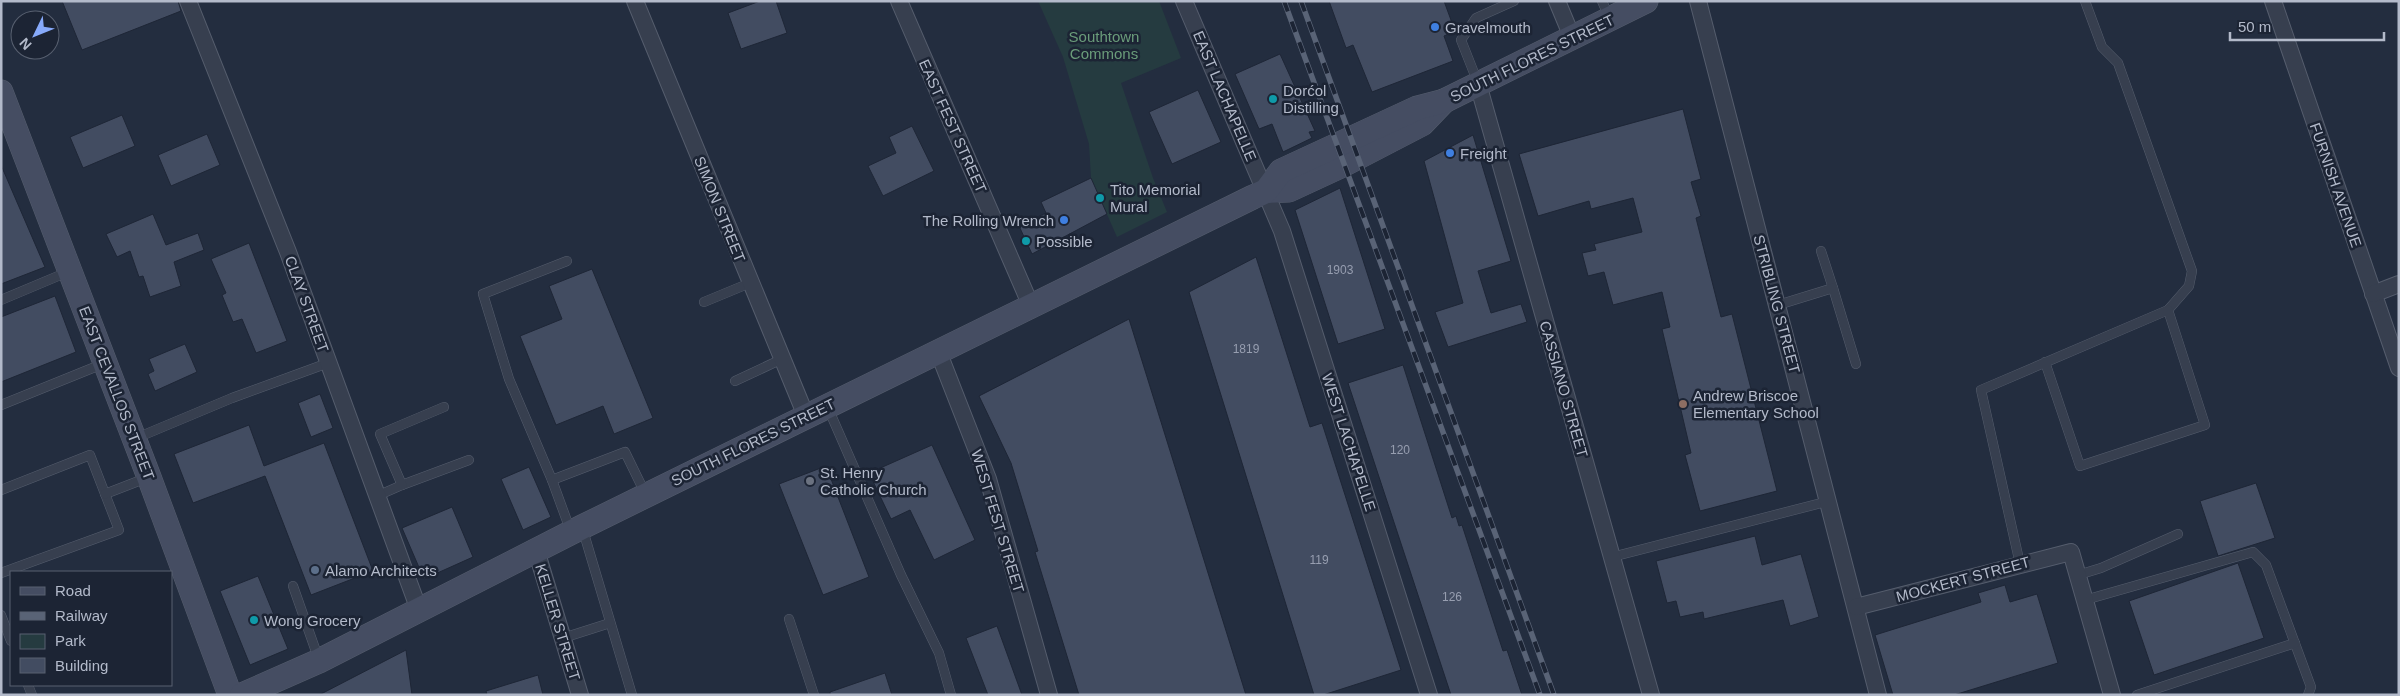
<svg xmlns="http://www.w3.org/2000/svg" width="2400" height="696" font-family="Helvetica,sans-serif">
<rect width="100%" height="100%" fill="#232d3f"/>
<polygon fill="#253b40" points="1038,1 1159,1 1181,58 1121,83 1153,178 1167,212 1117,237 1091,178 1089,144 1063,57"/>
<g fill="#424c61" stroke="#1e2636">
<polygon points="62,1 178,1 181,11 82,50"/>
<polygon points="760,1 776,1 787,33 741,49 728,13"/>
<polygon points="1329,1 1444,1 1455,31 1444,36 1453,61 1372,92 1353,45 1346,48"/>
<polygon points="1280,54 1315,131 1309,132 1312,138 1283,152 1272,124 1259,129 1235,74"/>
<polygon points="1198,90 1221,142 1172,164 1149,112"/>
<polygon points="1683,109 1701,179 1691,182 1701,216 1696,218 1721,317 1732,314 1777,491 1700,511 1685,455 1691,453 1662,329 1670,327 1662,292 1613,305 1604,272 1588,276 1582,253 1596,250 1594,244 1642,232 1633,198 1591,209 1589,201 1538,216 1519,154"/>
<polygon points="122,115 135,146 83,168 70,137"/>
<polygon points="912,126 934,171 883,196 868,166 896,153 889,137"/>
<polygon points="207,134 220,165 171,186 158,155"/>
<polygon points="1473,135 1511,261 1478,271 1491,313 1521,304 1527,322 1448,347 1435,312 1463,303 1424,161"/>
<polygon points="1,165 45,267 1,284"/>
<polygon points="1091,178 1107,214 1032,254 1019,226 1046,213 1041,202"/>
<polygon points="1340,188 1385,329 1338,344 1295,210"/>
<polygon points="153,214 166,245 198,233 204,250 174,262 181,286 150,297 143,276 139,277 130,251 117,257 106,234"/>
<polygon points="249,243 287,341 256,353 242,319 233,322 222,295 226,293 211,259"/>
<polygon points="1256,257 1310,427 1322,423 1401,670 1323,695 1314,695 1189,292"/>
<polygon points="592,269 653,418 614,434 603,406 556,425 520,336 562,319 549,286"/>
<polygon points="55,296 76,352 1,382 1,317"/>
<polygon points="1129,319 1246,695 1079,695 1035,552 1038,551 1011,463 979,396"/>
<polygon points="185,344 197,372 155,391 148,374 154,371 149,359"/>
<polygon points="1403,365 1452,518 1456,516 1459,526 1462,525 1503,651 1507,650 1522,695 1451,695 1348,383"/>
<polygon points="320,394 333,428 311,437 298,403"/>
<polygon points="249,425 264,466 324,443 373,571 311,595 265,476 193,503 174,454"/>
<polygon points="932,445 975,540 934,560 910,510 891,519 869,473"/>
<polygon points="826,466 869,577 823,595 779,484"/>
<polygon points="529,467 551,517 523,530 501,479"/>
<polygon points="2256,483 2275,538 2218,556 2200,501"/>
<polygon points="452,507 473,557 424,579 402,528"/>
<polygon points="1755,536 1762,565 1801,554 1819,617 1790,626 1783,600 1704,619 1703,612 1680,617 1676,601 1667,603 1656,561"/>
<polygon points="2238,563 2264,638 2154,675 2129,601"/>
<polygon points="258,576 288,649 250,665 220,591"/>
<polygon points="2005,585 2010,602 2037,594 2058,663 1954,695 1893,695 1875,635 1981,602 1978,593"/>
<polygon points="997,626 1022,695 988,695 966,638"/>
<polygon points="406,650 412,695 319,695"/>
<polygon points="885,673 892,695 830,695 830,692"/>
<polygon points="538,675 543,695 487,695 486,691"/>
</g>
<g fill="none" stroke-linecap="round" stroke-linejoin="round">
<defs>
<g id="lane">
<polyline points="1602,1 1609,17"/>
<polyline points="2085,1 2102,47 2118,63 2192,271 2189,286 2168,310"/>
<polyline points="1478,83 1461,40 1476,18 1514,1"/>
<polyline points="1821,251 1833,288"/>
<polyline points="1,300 70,271"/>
<polyline points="704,302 750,283"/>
<polyline points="1778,305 1833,288 1856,364"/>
<polyline points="735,381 782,359"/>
<polyline points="1,405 105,363"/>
<polyline points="828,408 901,575 939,653 951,695"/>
<polyline points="134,439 232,398 328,363"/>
<polyline points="552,480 509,379 483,294 567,261"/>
<polyline points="402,485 469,460"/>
<polyline points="1,490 90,455 119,530 1,573"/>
<polyline points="105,494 149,477"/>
<polyline points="377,496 402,485 380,434 444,407"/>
<polyline points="582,527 632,695"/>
<polyline points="571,532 552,480 625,452 646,495"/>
<polyline points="1612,557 1829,501"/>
<polyline points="2020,564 1981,390 2168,310 2205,425 2080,466 2045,362"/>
<polyline points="2078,575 2101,568 2178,534"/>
<polyline points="293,586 319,660"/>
<polyline points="2085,600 2253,552 2266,565 2311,687 2308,695"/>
<polyline points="1,615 11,641"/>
<polyline points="789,619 814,695"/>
<polyline points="563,638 610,623"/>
<polyline points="28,685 32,695"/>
<polyline points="2137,695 2295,643"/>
</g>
<g id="street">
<polyline points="188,1 288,252 419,610"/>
<polyline points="635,1 806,416"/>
<polyline points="899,1 1031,306"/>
<polyline points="1184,1 1282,231 1429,695"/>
<polyline points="1557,1 1572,37"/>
<polyline points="1698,1 1878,695"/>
<polyline points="2273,1 2399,368"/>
<polyline points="1478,84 1651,695"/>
<polyline points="2373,294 2399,284"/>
<polyline points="938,351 988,479 1049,695"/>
<polyline points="536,550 580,695"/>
<polyline points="1856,607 2071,552 2112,695"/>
</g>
<g id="secondary">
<polyline points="1,92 149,477 230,695"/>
<polyline points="1266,191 1289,190 1343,165 1422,124 1444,101"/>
<polyline points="242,695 319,661 582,527 1253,197 1266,191 1281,171 1417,108 1444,101 1646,1"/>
</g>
</defs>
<use href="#lane" stroke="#555d6d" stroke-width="10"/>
<use href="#street" stroke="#555d6d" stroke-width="18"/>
<use href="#secondary" stroke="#555d6d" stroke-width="25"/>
<use href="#lane" stroke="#373f4f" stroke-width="9"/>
<use href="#street" stroke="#373f4f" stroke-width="16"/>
<use href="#secondary" stroke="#454d62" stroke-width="24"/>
<defs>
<g id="rail">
<polyline points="1284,1 1540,695"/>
<polyline points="1301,1 1554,695"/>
</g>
</defs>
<use href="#rail" stroke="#596376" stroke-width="5.5"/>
<use href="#rail" stroke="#1c2434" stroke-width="4" stroke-dasharray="11" stroke-linecap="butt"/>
</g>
<g fill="#3f7fe0" stroke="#1c2434" stroke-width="2">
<circle cx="1435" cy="27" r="5"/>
<circle cx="1450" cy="153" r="5"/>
<circle cx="1064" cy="220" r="5"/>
</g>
<g fill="#0f9aa8" stroke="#1c2434" stroke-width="2">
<circle cx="1273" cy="99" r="5"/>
<circle cx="1100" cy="198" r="5"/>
<circle cx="1026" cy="241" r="5"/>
<circle cx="254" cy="620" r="5"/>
</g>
<circle fill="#8d6e63" stroke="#1c2434" stroke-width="2" cx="1683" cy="404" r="5"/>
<circle fill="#6b7280" stroke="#1c2434" stroke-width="2" cx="810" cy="481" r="5"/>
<circle fill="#5c6f8a" stroke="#1c2434" stroke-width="2" cx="315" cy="570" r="5"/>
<g text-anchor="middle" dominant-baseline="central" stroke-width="5" stroke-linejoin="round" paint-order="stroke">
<g font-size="12" fill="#979eb0">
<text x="1340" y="270">1903</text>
<text x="1246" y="349">1819</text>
<text x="1400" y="450">120</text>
<text x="1319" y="560">119</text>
<text x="1452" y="597">126</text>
</g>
<g font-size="15" fill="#b3baca" stroke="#1c2434" text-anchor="start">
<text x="1445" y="27">Gravelmouth</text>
<text x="1283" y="90">Dorćol<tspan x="1283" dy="17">Distilling</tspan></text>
<text x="1460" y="153">Freight</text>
<text x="1110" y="189">Tito Memorial<tspan x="1110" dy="17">Mural</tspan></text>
<text x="1054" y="220" text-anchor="end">The Rolling Wrench</text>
<text x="1036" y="241">Possible</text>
<text x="1693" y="395">Andrew Briscoe<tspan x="1693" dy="17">Elementary School</tspan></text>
<text x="820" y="472">St. Henry<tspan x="820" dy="17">Catholic Church</tspan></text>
<text x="325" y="570">Alamo Architects</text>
<text x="264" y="620">Wong Grocery</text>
</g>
<g font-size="15" fill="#6a9c7a" stroke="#1c2434">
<text x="1104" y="36">Southtown<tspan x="1104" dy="17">Commons</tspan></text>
</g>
<g font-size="15" fill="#b3baca" stroke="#1c2434">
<text transform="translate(1532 58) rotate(-26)">SOUTH FLORES STREET</text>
<text transform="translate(1225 96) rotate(67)">EAST LACHAPELLE</text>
<text transform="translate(953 126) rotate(66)">EAST FEST STREET</text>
<text transform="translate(2336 185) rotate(71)">FURNISH AVENUE</text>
<text transform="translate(720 209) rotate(68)">SIMON STREET</text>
<text transform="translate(307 304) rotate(70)">CLAY STREET</text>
<text transform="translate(1777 304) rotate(75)">STRIBLING STREET</text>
<text transform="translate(1564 389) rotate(74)">CASSIANO STREET</text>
<text transform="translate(117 393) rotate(69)">EAST CEVALLOS STREET</text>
<text transform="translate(753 442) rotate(-26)">SOUTH FLORES STREET</text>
<text transform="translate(1349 442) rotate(72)">WEST LACHAPELLE</text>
<text transform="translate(998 521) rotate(73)">WEST FEST STREET</text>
<text transform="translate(1963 579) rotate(-15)">MOCKERT STREET</text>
<text transform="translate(558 622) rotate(73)">KELLER STREET</text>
</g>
</g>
<rect width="2400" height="696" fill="none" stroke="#b3baca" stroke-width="5"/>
<rect x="10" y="571" width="162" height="115" fill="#1c2434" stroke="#586070"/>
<rect x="20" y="587" width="25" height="8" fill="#454d62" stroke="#586070"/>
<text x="55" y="596" font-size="15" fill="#b3baca">Road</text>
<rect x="20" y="612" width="25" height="8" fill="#596376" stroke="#586070"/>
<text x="55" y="621" font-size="15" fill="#b3baca">Railway</text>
<rect x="20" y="634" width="25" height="15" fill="#253b40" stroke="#586070"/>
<text x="55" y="646" font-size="15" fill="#b3baca">Park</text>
<rect x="20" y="658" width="25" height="15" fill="#424c61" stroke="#586070"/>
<text x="55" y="671" font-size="15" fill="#b3baca">Building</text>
<g transform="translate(35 35) rotate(227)"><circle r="24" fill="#1c2434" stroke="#586070"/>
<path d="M0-4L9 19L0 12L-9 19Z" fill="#87aafb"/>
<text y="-8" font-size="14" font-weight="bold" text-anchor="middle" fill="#b3baca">N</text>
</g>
<path d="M2230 32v8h154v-8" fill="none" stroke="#b3baca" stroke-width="2.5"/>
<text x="2238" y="32" font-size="15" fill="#b3baca" stroke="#1c2434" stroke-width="4" paint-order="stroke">50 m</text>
</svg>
